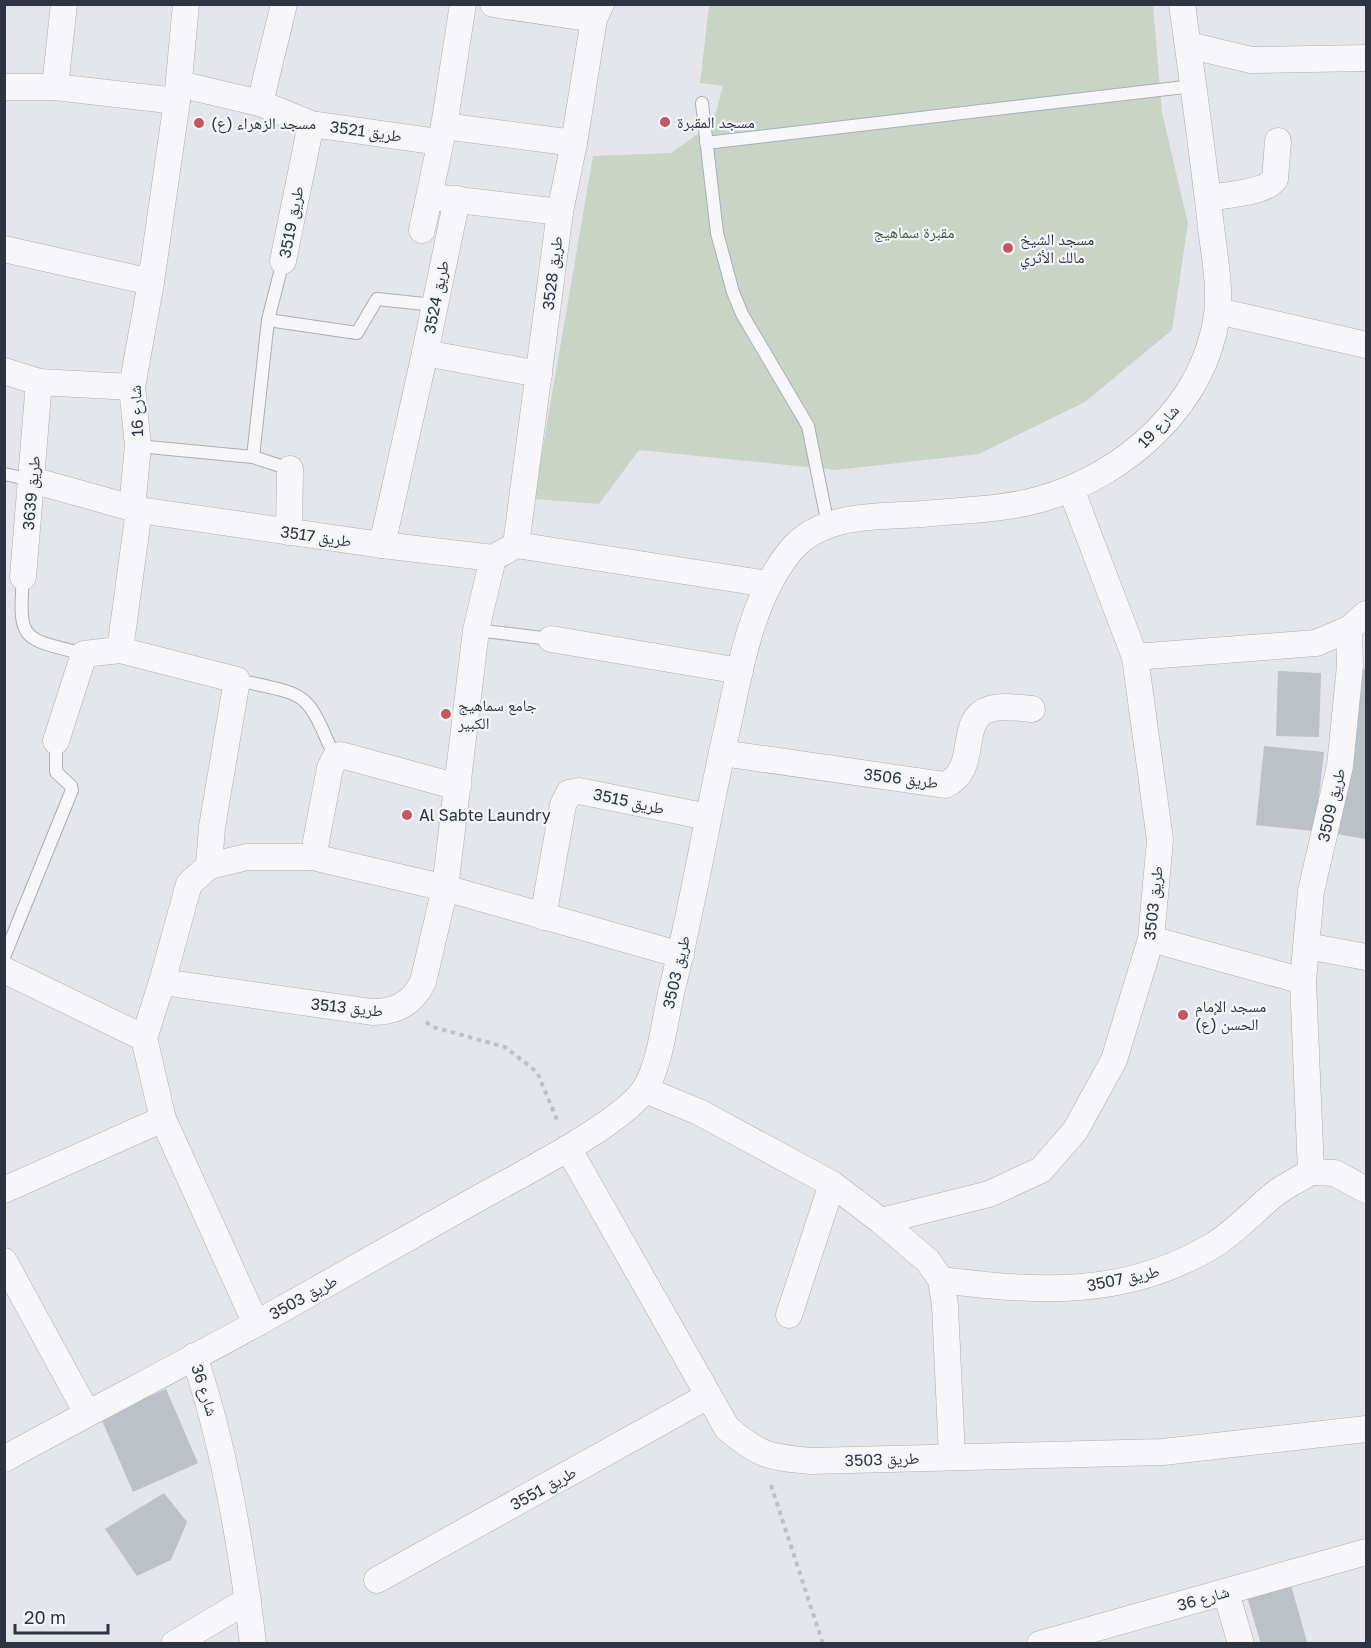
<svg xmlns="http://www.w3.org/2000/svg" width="1371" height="1648" font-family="'Golos Text','Noto Naskh Arabic',sans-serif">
<rect width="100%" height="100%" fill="#e4e6eb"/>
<polygon fill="#c9d4c6" points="709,5 1153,5 1162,112 1188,224 1172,330 1085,402 979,454 836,470 639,450 599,504 534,499 593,156 671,153 713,123 723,86 700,83"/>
<g fill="#bcc0c7">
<polygon points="1361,668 1366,669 1366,839 1336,834"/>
<polygon points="1278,671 1321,673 1319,737 1276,736"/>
<polygon points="1264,746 1324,752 1315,831 1256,825"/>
<polygon points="166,1389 198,1463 133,1492 101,1418"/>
<polygon points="164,1493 187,1522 171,1560 137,1576 105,1529"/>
<polygon points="1289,1578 1307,1642 1261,1644 1245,1590"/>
</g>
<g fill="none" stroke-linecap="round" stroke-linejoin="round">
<defs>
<g id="lane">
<polyline points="702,103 717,233 733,292 742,314 808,426 828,525"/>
<polyline points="706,143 1193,86"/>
<polyline points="268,320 357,333 377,299 434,305"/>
<polyline points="138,446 253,457 290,469"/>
<polyline points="253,457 268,320 283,261"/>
<polyline points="4,474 32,480"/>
<path d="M23,577C18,643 23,638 84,654"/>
<polyline points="476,630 551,639"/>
<path d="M237,680C310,696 305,689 335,758"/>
<polyline points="4,957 72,790 71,786 56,772 56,741"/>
</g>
<g id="street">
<polyline points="493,4 594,19"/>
<polyline points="1188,45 1251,60 1366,58"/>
<polyline points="179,84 260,103 311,124 439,142"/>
<polyline points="4,87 55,87 177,101"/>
<polyline points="55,87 64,4"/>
<polyline points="260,103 284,4"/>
<polyline points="444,126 574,143"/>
<polyline points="441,198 560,212"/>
<path d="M1208,198C1224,195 1266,193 1275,179L1278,141"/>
<polyline points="457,199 425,353 539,374"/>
<polyline points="422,230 444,126 463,4"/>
<polyline points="4,249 151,282"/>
<polyline points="283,261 311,124"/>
<polyline points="1218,311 1366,345"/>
<polyline points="4,371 39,382 132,387"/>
<polyline points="32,480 132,508"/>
<polyline points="139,510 382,545 493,558"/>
<polyline points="289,532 290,469"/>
<polyline points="382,545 425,353"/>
<polyline points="516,545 560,212 574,143 594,19 601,4"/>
<polyline points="516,545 768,584"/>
<polyline points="23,577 39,382"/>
<polyline points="551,639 740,671"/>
<polyline points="120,650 139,510 132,508 138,446 132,387 151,282 177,101 186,4"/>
<polyline points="1135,657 1316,643 1349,629 1366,614"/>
<polyline points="56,741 84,654 120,650 237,680 212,827 209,866"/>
<path d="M722,753L945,785C981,769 956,719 990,709C1002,705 1019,708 1032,709"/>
<polyline points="313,857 330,768 335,758 341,755 458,787"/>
<polyline points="543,917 563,805 569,793 579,791 708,817"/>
<polyline points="1151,939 1303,981"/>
<polyline points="1307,946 1366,957"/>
<polyline points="4,970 144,1038"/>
<path d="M162,982L372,1012C396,1012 412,1004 423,982L445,888L476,630L493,558L516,545"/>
<polyline points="645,1090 699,1112 832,1184 881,1221 928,1261 941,1280 945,1305 952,1457"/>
<path d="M568,1148L727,1428C760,1456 768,1457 811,1461L1163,1452L1366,1429"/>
<polyline points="1311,1172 1303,981 1311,891 1340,766 1350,666 1349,629"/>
<polyline points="1311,1172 1335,1173 1366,1190"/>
<polyline points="4,1190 163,1119"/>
<polyline points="881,1221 989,1194 1041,1170 1075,1131 1114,1060 1151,939 1160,840 1135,657 1071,489"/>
<polyline points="4,1261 87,1413"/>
<path d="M941,1280C1038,1292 1125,1298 1212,1246C1236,1232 1254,1210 1276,1193C1286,1185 1300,1179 1311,1172"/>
<polyline points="789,1315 832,1184"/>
<polyline points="256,1324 163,1119 144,1038 162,982 189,884 209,866 247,857 313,857 445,888 681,955"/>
<path d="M194,1356C225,1448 242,1547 253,1644"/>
<path d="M4,1459C89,1412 176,1368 261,1321C333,1281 405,1240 477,1199C516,1177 626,1122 646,1087C660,1063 665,1021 671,993C693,906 707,817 727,730C740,669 751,598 792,549C823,513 879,517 923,514C962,510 1003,510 1041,499C1125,475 1204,406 1217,315C1221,284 1213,249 1210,218C1202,147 1192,76 1182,4"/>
<polyline points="377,1580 708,1396"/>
<polyline points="1226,1592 1241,1644"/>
<polyline points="174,1644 248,1600"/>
<polyline points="1040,1644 1366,1552"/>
</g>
</defs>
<use href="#lane" stroke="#aaadb5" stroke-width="14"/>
<use href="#street" stroke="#aaadb5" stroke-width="27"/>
<g stroke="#bfc0c5" stroke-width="4" stroke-dasharray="4.5 4.5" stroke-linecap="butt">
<polyline points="426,1022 433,1027 505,1047 537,1072 558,1122"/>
<polyline points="771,1485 823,1644"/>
</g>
<use href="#lane" stroke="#f7f7f9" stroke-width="12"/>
<use href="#street" stroke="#f7f7f9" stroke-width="26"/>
</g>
<g fill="#c15863" stroke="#f4f5f8" stroke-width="2">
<circle cx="665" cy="122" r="6"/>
<circle cx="199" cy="123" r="6"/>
<circle cx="1008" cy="248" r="6"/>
<circle cx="446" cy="714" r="6"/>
<circle cx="407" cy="815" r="6"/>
<circle cx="1183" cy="1015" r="6"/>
</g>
<g text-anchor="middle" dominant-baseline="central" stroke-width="4.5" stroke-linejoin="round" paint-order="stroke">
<g font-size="16" fill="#2e3441" stroke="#f4f5f8" text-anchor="start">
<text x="677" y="122">مسجد المقبرة</text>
<text x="211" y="123">مسجد الزهراء (ع)</text>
<text x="1020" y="239">مسجد الشيخ<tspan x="1020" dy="18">مالك الأثري</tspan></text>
<text x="458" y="705">جامع سماهيج<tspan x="458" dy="18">الكبير</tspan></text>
<text x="419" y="815">Al Sabte Laundry</text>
<text x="1195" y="1006">مسجد الإمام<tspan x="1195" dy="18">الحسن (ع)</tspan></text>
</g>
<g font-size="16" fill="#2e3441" stroke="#f4f5f8">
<text transform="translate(366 131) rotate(8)">طريق 3521</text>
<text transform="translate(291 222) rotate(-79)">طريق 3519</text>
<text transform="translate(552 273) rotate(-83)">طريق 3528</text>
<text transform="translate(436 297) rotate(-79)">طريق 3524</text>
<text transform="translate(136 411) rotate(-93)">شارع 16</text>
<text transform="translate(1158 426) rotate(-47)">شارع 19</text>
<text transform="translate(31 493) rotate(-85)">طريق 3639</text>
<text transform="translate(316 536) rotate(8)">طريق 3517</text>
<text transform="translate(901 778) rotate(7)">طريق 3506</text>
<text transform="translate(629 801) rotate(12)">طريق 3515</text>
<text transform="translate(1331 805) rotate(-77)">طريق 3509</text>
<text transform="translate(1153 903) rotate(-84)">طريق 3503</text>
<text transform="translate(676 972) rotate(-77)">طريق 3503</text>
<text transform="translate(347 1007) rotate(6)">طريق 3513</text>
<text transform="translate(1123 1278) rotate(-12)">طريق 3507</text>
<text transform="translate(303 1297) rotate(-29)">طريق 3503</text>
<text transform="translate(205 1390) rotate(72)">شارع 36</text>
<text transform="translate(882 1459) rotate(-2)">طريق 3503</text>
<text transform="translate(543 1488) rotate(-29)">طريق 3551</text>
<text transform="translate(1203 1598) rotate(-16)">شارع 36</text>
</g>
<g font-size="16" fill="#415c3c" stroke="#f4f5f8">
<text x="914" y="232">مقبرة سماهيج</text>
</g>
</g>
<rect width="1371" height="1648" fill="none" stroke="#2e3441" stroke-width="12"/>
<path d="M15 1624v9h93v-9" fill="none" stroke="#2e3441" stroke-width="3"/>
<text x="24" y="1624" font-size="18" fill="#2e3441" stroke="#f4f5f8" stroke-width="4.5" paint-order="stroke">20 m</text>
</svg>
